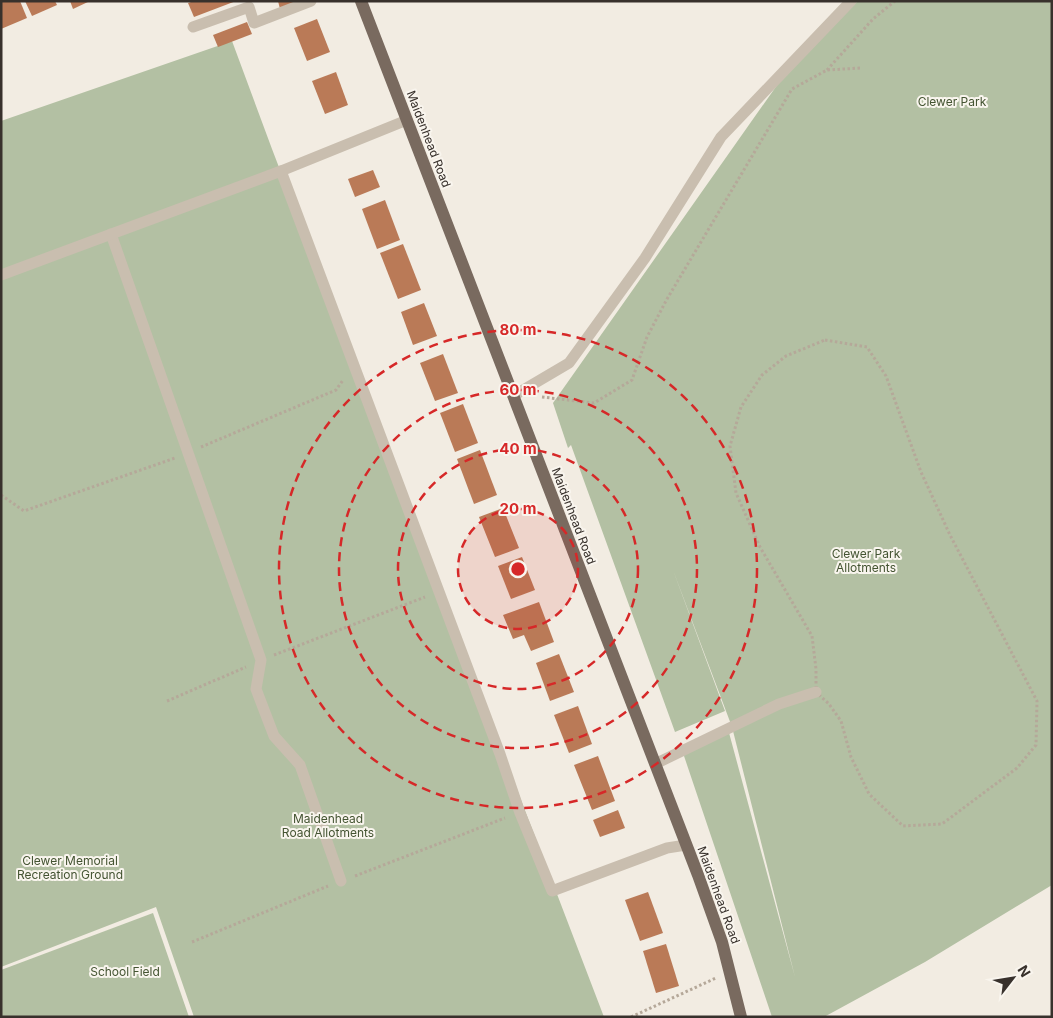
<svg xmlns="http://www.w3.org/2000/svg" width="1053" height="1018" font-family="Inter,sans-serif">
<rect width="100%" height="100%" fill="#f2ece2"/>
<g fill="#b3c0a3">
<polygon points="858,1 1052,1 1052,885 925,962 824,1017 772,1017 683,753 728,729 795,977 732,727 673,570 725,711 675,732 571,445 568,448 553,403 806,44"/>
<polygon points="232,41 272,149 604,1017 194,1017 156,907 1,967 1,121"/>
<polygon points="153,913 189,1017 1,1017 1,970"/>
</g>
<g fill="#ba7a57">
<polygon points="1,1 20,1 27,18 1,29"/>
<polygon points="25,1 55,1 57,5 32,16"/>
<polygon points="70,1 90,1 73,9"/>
<polygon points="194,1 236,1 194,17 188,3"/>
<polygon points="278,1 299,1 280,9"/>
<polygon points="317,19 330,52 307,61 294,28"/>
<polygon points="247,22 252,34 218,47 213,35"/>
<polygon points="336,72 348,105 325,114 312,81"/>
<polygon points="373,170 380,187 355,197 348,179"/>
<polygon points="385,200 400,240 377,249 362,209"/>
<polygon points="403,244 421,290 398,299 380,253"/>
<polygon points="424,303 437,336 413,345 401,312"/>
<polygon points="443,354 458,393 435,401 420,363"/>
<polygon points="463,404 478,443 455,452 440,413"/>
<polygon points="480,450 497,495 474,504 457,459"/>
<polygon points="503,508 519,548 495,557 479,517"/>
<polygon points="522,557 535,590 511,599 498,566"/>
<polygon points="539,602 554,642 531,651 524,635 513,639 503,615"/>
<polygon points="559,654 574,692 550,701 536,663"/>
<polygon points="578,706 592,744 569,753 554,715"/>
<polygon points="598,756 615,801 592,810 574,765"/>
<polygon points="618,810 625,828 600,837 593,820"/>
<polygon points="648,892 663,933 640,941 625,900"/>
<polygon points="666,944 679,986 656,993 643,951"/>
</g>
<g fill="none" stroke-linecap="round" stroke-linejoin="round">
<g stroke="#b5a899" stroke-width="3" stroke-dasharray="2.5 2.5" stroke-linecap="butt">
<polyline points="827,70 873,19 895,1"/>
<polygon points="825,340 867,347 886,376 921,472 950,535 1037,701 1036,745 1017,768 942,824 903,826 869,794 851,757 841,721 829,704 816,692 816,669 812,636 760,547 736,493 730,446 741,407 762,375 786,356"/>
<polyline points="542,397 594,403 632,380 647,337 667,299 792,89 827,70 861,68"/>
<polyline points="201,447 336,390 343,380"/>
<polyline points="1,495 24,511 175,458"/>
<polyline points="274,655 425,597"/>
<polyline points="167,701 246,667"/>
<polyline points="355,876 505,818"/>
<polyline points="192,942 328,886"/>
<polyline points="631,1017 716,978"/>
</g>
<g stroke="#c9beaf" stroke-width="11">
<polyline points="193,27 249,7 254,23 311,1"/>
<polyline points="407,120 281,171 500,754 520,813 552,891 667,848 686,845"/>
<polyline points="111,234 261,660 256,689 274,736 300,765 341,881"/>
<polyline points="1,275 281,171"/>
<polyline points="513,396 569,363 645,258 721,137 851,1"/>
<polyline points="655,764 779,704 816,692"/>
</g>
<polyline stroke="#796a5f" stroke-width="12" points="361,1 698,875 722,942 741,1017"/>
</g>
<circle cx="518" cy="569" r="60" fill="#d62828" fill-opacity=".12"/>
<g fill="none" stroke="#d62828" stroke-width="2.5" stroke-dasharray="9 6">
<circle cx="518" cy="569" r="60"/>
<circle cx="518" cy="569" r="120"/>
<circle cx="518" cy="569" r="179"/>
<circle cx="518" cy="569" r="239"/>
</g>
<g text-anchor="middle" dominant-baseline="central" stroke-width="4" stroke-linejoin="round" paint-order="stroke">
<g font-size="12" fill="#445432" stroke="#f9f5ee">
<text x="952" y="101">Clewer Park</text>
<text x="866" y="553">Clewer Park<tspan x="866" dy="14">Allotments</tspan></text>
<text x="328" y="818">Maidenhead<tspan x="328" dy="14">Road Allotments</tspan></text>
<text x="70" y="860">Clewer Memorial<tspan x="70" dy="14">Recreation Ground</tspan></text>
<text x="125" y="971">School Field</text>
</g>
<g font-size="12" fill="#38312c" stroke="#f9f5ee">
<text transform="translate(429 139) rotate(69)">Maidenhead Road</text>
<text transform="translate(574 516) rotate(69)">Maidenhead Road</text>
<text transform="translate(719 895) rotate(70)">Maidenhead Road</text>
</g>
</g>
<circle cx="518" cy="569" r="8" fill="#d62828" stroke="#f9f5ee" stroke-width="2.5"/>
<g font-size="15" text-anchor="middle" font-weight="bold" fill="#d62828" stroke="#f9f5ee" stroke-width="4" stroke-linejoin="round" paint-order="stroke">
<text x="518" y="335">80 m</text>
<text x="518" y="395">60 m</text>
<text x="518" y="454">40 m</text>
<text x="518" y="514">20 m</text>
</g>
<rect width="1053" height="1018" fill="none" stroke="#38312c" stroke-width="5"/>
<g transform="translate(1013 978) rotate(59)" stroke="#f9f5ee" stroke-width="4" paint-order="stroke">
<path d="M0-4L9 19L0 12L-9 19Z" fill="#38312c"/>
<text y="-8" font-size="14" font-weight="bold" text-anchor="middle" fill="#38312c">N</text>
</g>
</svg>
